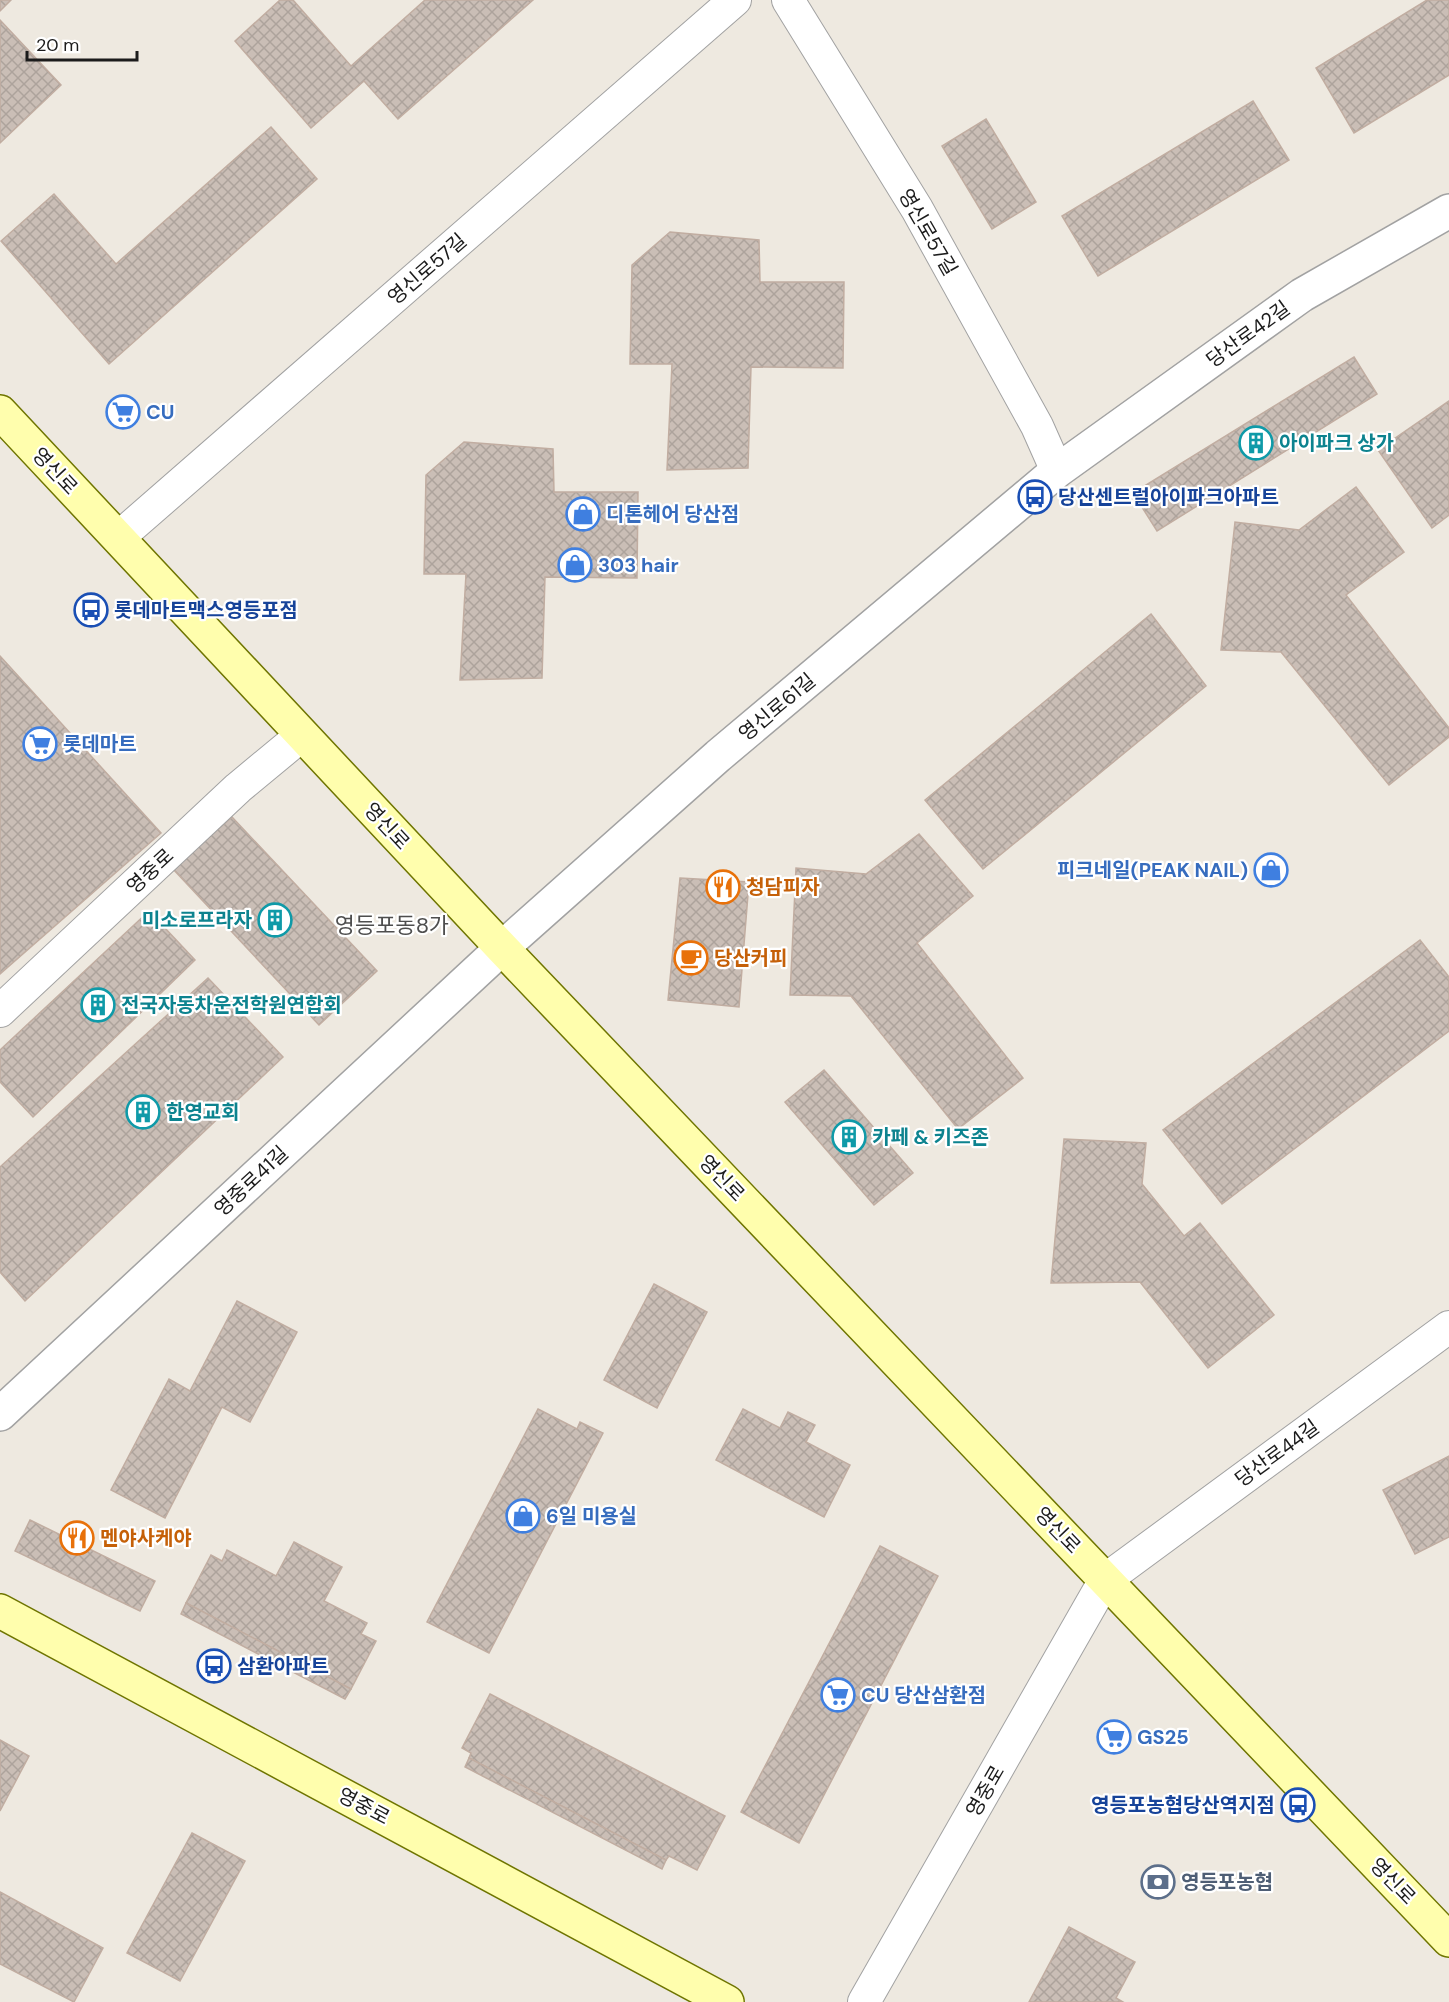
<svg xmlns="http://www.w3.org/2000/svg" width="1449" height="2002" font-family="'DM Sans','Noto Sans KR',sans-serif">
<defs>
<pattern id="building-cross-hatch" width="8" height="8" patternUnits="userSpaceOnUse" patternTransform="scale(1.5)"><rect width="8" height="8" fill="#cabeb6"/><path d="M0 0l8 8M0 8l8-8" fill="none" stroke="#ada39c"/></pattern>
</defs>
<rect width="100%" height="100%" fill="#eee9e0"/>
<g fill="url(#building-cross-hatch)" stroke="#c1ada1" stroke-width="1.5">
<polygon points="0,0 11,0 0,11"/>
<polygon points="280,0 293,0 351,66 425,0 533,0 398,119 364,81 311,128 235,41"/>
<polygon points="1427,0 1449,0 1449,75 1354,133 1316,68"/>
<polygon points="0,20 61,85 0,143"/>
<polygon points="1253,101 1289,160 1098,276 1062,216"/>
<polygon points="986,119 1036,202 992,229 942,146"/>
<polygon points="271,127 317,179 109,364 1,241 54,194 116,264"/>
<polygon points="670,232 759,240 760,282 844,282 843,368 751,367 748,468 667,470 672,364 630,364 632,265"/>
<polygon points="1354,357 1377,394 1157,531 1133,493"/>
<polygon points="1449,401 1449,515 1432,528 1378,450"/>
<polygon points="464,442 553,449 554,492 638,492 637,578 545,577 542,678 460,680 466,574 424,574 426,475"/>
<polygon points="1356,487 1404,552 1346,595 1449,728 1449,737 1389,785 1281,652 1221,650 1235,522 1299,530"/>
<polygon points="1151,614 1206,686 983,869 925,800"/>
<polygon points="0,656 161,833 0,974"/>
<polygon points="232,817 377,971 319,1025 173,869"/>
<polygon points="919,834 973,896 917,943 1023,1078 958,1129 851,996 790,995 796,868 866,874"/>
<polygon points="680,878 749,882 739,1007 668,1000"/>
<polygon points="149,911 195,960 33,1117 0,1082 0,1050"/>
<polygon points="1420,940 1449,977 1449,1031 1222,1204 1163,1130"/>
<polygon points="208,978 283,1057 25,1301 0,1272 0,1167"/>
<polygon points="824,1070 913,1173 874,1205 785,1102"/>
<polygon points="1064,1139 1146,1143 1142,1184 1184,1236 1200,1223 1274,1315 1208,1368 1140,1282 1051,1283"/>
<polygon points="654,1284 707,1312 657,1408 604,1380"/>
<polygon points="237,1301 297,1332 250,1422 222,1407 165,1518 111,1490 169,1379 190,1391"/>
<polygon points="538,1409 577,1429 580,1422 603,1433 489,1653 427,1622"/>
<polygon points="743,1409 780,1428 788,1412 815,1425 806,1442 850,1465 824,1517 716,1460"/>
<polygon points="1449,1456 1449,1537 1415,1554 1383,1490"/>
<polygon points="30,1520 155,1581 140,1611 15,1551"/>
<polygon points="294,1542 342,1567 324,1601 367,1623 361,1634 376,1641 351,1689 186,1603 211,1555 222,1561 227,1550 276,1576"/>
<polygon points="880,1546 938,1576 799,1843 741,1812"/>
<polygon points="186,1603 351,1689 345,1699 181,1614"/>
<polygon points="490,1694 725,1816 697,1870 669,1856 666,1860 469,1758 471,1753 462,1748"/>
<polygon points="0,1740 29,1756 0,1811"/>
<polygon points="469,1758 666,1860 662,1869 465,1767"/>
<polygon points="192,1833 245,1861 180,1981 127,1953"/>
<polygon points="0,1892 103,1948 74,2002 0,1964"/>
<polygon points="1069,1927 1135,1962 1116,1998 1123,2002 1029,2002"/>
</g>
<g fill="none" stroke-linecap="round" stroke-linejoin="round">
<defs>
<g id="minor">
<polyline points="788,0 917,209 1037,426 1057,471"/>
<polyline points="118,538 735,0"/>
<polyline points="0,1011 238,788 302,735"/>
<polyline points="864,2002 1105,1580 1449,1327"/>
</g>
<polyline id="tertiary" points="0,1414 502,948 718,756 1057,471 1302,295 1449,211"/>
<g id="secondary">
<polyline points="0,412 502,948 1449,1940"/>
<polyline points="0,1611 727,2002"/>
</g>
</defs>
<use href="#minor" stroke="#a2a2a2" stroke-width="34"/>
<use href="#tertiary" stroke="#a2a2a2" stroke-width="36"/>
<use href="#secondary" stroke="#6f7500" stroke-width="36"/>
<use href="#minor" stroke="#fff" stroke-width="32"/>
<use href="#tertiary" stroke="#fff" stroke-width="33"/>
<use href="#secondary" stroke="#fffead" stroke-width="33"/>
</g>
<defs>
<symbol id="supermarket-ring" viewBox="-11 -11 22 22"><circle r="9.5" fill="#fff" stroke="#3f7fe0" stroke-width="1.5"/><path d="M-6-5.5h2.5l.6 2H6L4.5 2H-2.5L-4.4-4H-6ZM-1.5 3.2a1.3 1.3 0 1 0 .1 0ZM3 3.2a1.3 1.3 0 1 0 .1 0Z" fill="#3f7fe0"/></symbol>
<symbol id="building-ring" viewBox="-11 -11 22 22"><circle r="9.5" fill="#fff" stroke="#0f9aa8" stroke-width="1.5"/><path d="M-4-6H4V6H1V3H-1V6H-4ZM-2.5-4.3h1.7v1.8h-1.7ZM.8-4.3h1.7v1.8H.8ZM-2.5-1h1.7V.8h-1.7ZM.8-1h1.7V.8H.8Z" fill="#0f9aa8"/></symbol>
<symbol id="bus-ring" viewBox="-11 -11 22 22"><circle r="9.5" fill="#fff" stroke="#1a4fb4" stroke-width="1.5"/><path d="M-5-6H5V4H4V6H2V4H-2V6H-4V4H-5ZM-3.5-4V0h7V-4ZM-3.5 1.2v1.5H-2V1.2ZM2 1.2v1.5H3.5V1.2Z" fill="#1a4fb4"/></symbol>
<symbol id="shop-ring" viewBox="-11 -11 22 22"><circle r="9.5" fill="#fff" stroke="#3f7fe0" stroke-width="1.5"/><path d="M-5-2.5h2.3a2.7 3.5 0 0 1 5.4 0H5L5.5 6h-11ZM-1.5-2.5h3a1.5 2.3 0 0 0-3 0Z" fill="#3f7fe0"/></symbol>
<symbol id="restaurant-ring" viewBox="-11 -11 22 22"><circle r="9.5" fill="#fff" stroke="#e8710a" stroke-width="1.5"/><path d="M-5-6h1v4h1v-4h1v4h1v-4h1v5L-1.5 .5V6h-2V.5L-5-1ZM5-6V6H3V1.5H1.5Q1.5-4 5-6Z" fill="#e8710a"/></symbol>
<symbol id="cafe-ring" viewBox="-11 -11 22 22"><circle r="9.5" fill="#fff" stroke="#e8710a" stroke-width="1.5"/><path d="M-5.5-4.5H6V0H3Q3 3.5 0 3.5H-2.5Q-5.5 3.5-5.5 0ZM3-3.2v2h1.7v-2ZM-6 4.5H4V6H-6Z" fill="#e8710a"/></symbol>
<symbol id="bank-ring" viewBox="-11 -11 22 22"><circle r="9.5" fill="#fff" stroke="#5c6f8a" stroke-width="1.5"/><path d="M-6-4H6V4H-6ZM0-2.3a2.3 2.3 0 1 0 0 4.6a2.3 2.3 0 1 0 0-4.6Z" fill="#5c6f8a"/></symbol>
</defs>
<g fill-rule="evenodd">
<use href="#supermarket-ring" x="104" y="393" width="38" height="38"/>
<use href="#building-ring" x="1237" y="424" width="38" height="38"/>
<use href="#bus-ring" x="1016" y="478" width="38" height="38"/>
<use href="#shop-ring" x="564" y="495" width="38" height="38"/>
<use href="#shop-ring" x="556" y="546" width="38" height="38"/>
<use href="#bus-ring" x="72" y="591" width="38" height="38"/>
<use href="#supermarket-ring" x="21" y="725" width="38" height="38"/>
<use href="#shop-ring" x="1252" y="851" width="38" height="38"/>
<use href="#restaurant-ring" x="704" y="868" width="38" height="38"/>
<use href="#building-ring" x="256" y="901" width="38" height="38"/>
<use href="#cafe-ring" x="672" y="939" width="38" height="38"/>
<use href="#building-ring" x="79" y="986" width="38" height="38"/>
<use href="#building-ring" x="124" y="1093" width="38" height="38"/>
<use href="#building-ring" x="830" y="1118" width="38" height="38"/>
<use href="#shop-ring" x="504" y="1497" width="38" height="38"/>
<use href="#restaurant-ring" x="58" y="1519" width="38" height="38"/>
<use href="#bus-ring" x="195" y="1647" width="38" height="38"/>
<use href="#supermarket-ring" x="819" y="1676" width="38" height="38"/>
<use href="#supermarket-ring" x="1095" y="1718" width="38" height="38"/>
<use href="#bus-ring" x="1279" y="1786" width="38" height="38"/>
<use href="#bank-ring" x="1139" y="1863" width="38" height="38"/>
</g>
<g text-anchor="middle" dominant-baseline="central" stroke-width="4.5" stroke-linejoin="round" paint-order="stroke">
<g font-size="20" fill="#1b1b1b" stroke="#fff">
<text transform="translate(928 232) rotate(60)">영신로57길</text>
<text transform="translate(427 269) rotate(-41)">영신로57길</text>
<text transform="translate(1248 334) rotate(-36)">당산로42길</text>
<text transform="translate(55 471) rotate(47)">영신로</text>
<text transform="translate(777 707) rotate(-40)">영신로61길</text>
<text transform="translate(387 826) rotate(47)">영신로</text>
<text transform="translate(150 871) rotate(-43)">영중로</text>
<text transform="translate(722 1178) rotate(46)">영신로</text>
<text transform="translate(251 1181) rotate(-43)">영중로41길</text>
<text transform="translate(1277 1453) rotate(-36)">당산로44길</text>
<text transform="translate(1058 1530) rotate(46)">영신로</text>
<text transform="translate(985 1791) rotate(-60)">영중로</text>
<text transform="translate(364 1806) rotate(28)">영중로</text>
<text transform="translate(1393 1881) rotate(46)">영신로</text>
</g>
<g font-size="20" font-weight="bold" fill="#366cbe" stroke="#fff" text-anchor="start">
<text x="146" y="412">CU</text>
<text x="606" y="514">디톤헤어 당산점</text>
<text x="598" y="565">303 hair</text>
<text x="63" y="744">롯데마트</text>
<text x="1248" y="870" text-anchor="end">피크네일(PEAK NAIL)</text>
<text x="546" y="1516">6일 미용실</text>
<text x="861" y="1695">CU 당산삼환점</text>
<text x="1137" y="1737">GS25</text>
</g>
<g font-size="20" font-weight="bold" fill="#0d838f" stroke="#fff" text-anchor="start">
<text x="1279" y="443">아이파크 상가</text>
<text x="252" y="920" text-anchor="end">미소로프라자</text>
<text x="121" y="1005">전국자동차운전학원연합회</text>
<text x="166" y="1112">한영교회</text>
<text x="872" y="1137">카페 &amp; 키즈존</text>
</g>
<g font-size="20" font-weight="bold" fill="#164399" stroke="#fff" text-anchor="start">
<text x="1058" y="497">당산센트럴아이파크아파트</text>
<text x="114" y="610">롯데마트맥스영등포점</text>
<text x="237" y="1666">삼환아파트</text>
<text x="1275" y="1805" text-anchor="end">영등포농협당산역지점</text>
</g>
<g font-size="20" font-weight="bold" fill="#c56008" stroke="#fff" text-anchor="start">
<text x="746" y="887">청담피자</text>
<text x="714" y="958">당산커피</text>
<text x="100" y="1538">멘야사케야</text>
</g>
<g font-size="20" font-weight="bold" fill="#4e5e75" stroke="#fff" text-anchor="start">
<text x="1181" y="1882">영등포농협</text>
</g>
<g font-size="22" fill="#4e4e4e" stroke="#fff">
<text x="392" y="925">영등포동8가</text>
</g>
</g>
<path d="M27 51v9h110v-9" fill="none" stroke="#1b1b1b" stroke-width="3"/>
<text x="36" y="51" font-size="18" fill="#1b1b1b" stroke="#ffffff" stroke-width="4.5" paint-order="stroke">20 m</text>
</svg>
